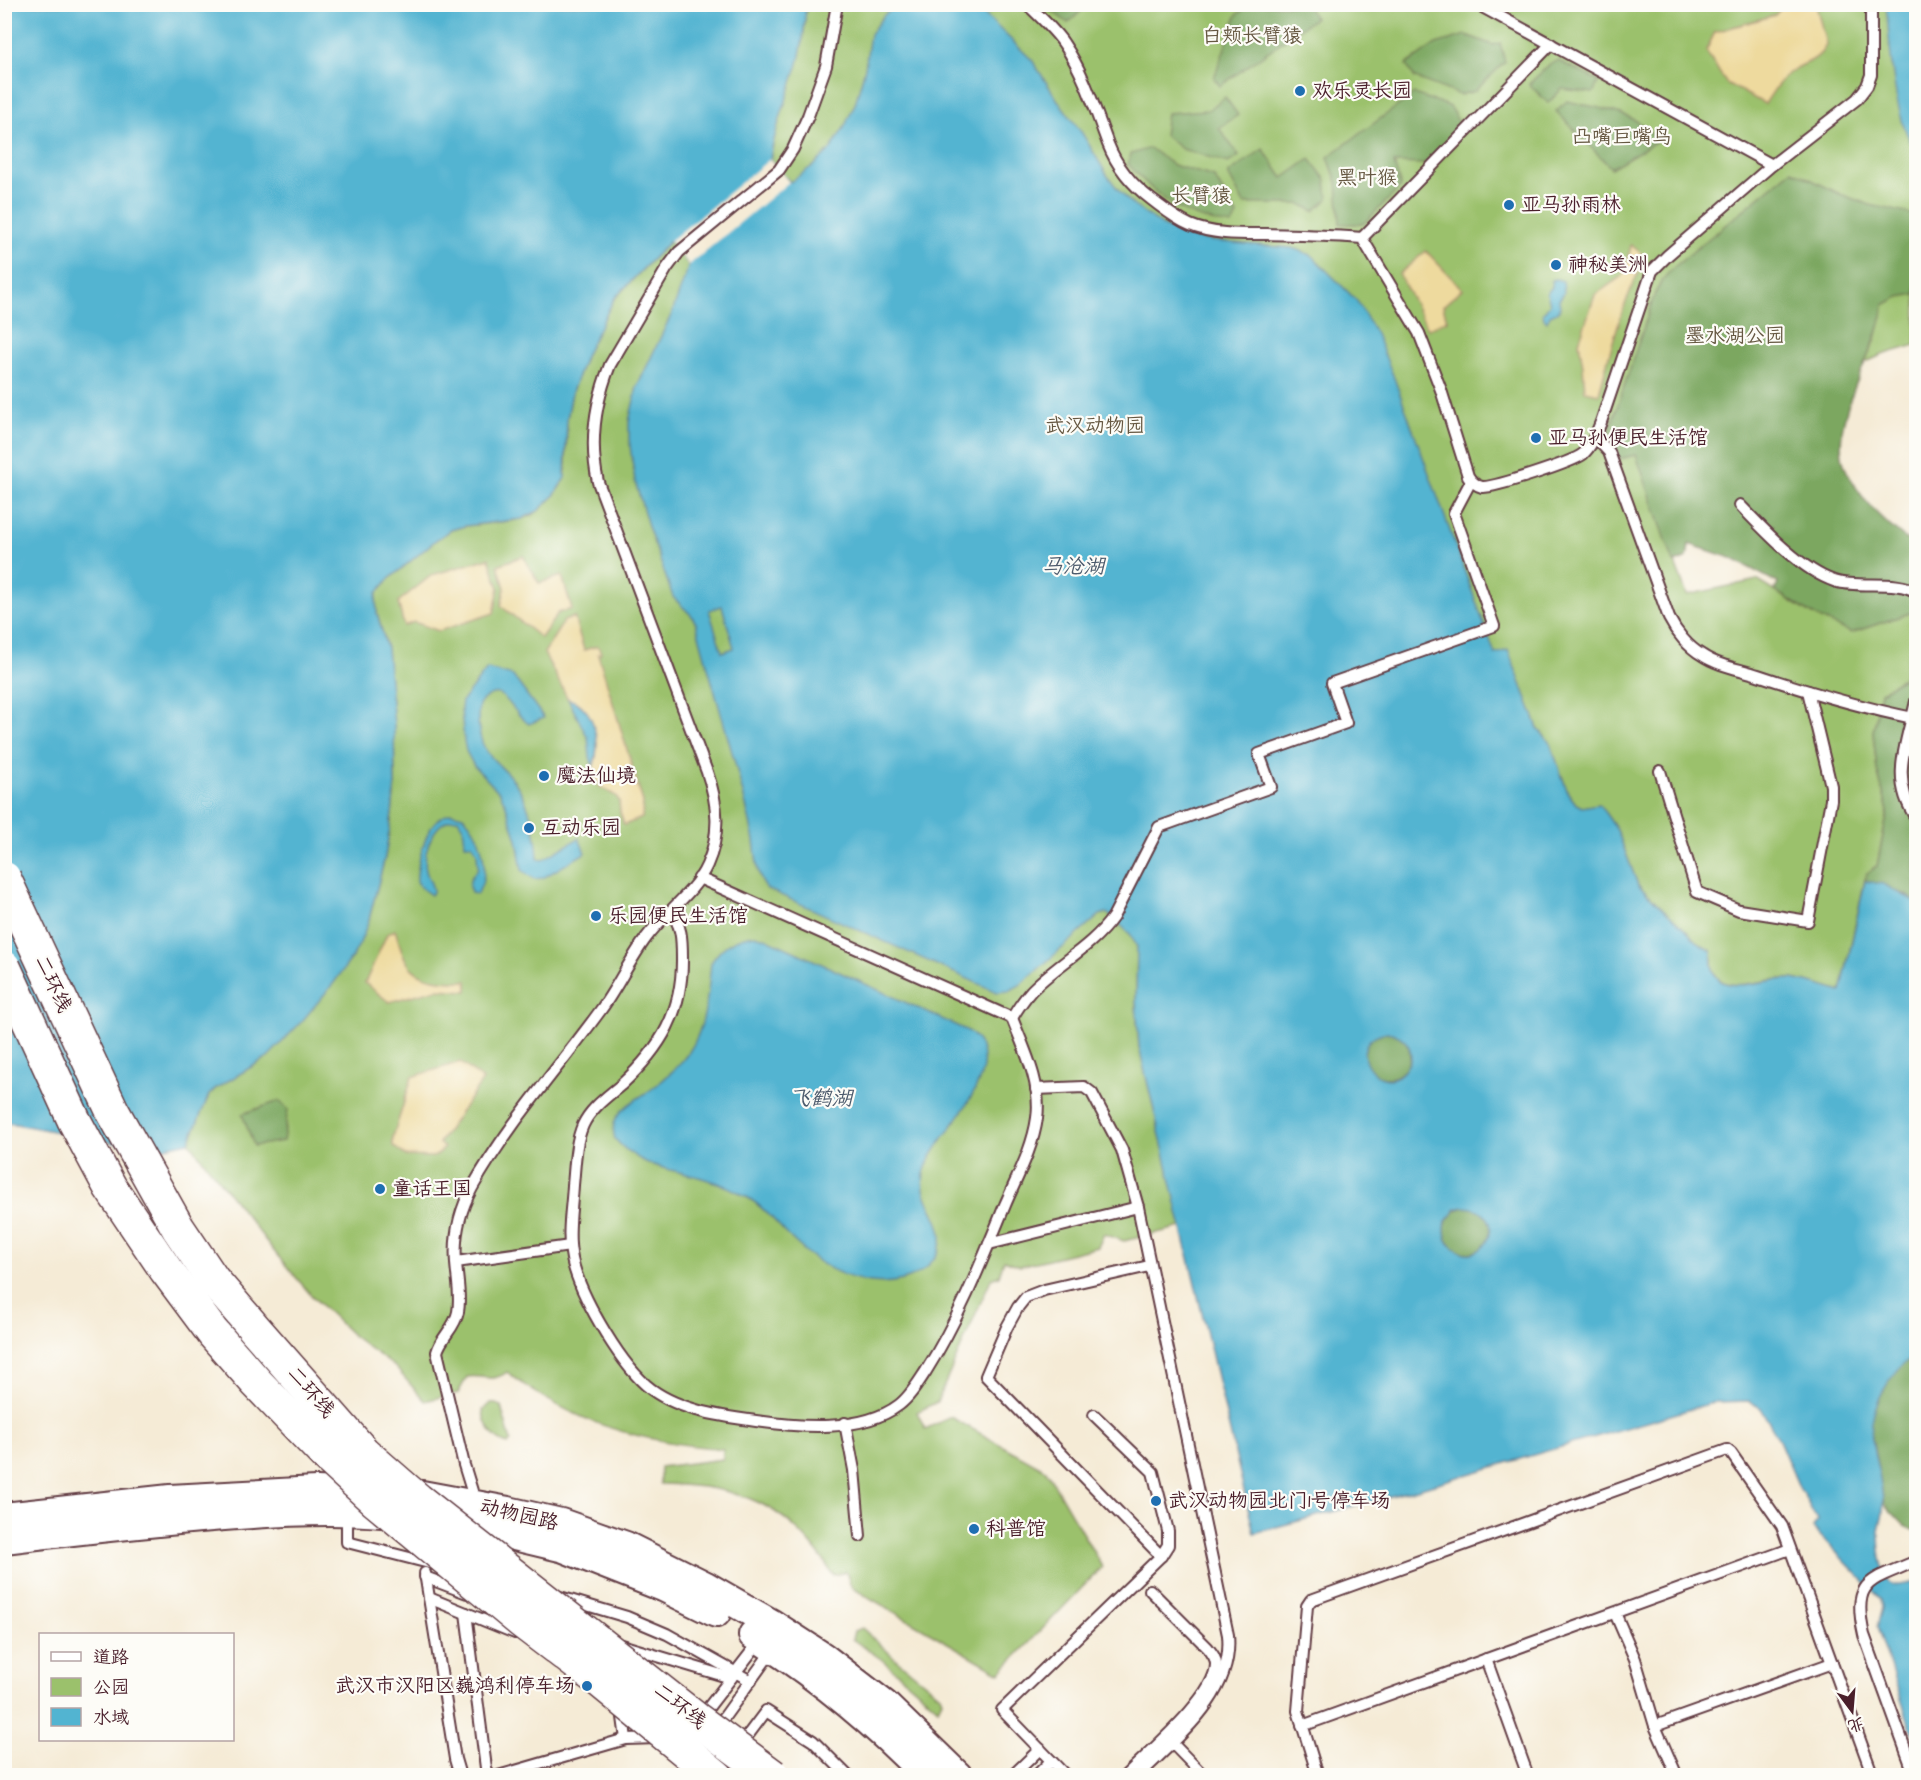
<svg xmlns="http://www.w3.org/2000/svg" width="1921" height="1780" font-family="'Architects Daughter','LXGW WenKai TC',sans-serif">
<rect width="100%" height="100%" fill="#fdfcf7"/>
<filter id="ink" filterUnits="userSpaceOnUse"><feTurbulence type="fractalNoise" baseFrequency=".0167" numOctaves="2"/><feDisplacementMap in="SourceGraphic" scale="12" xChannelSelector="R" yChannelSelector="G"/><feConvolveMatrix kernelMatrix="1 2 1 2 8 2 1 2 1" color-interpolation-filters="sRGB"/></filter>
<filter id="wash" filterUnits="userSpaceOnUse"><feTurbulence type="fractalNoise" baseFrequency=".008" numOctaves="4" result="noise"/><feDisplacementMap in="SourceGraphic" scale="24" xChannelSelector="R" yChannelSelector="G"/><feGaussianBlur stdDeviation="1.35" result="paint"/><feColorMatrix in="noise" values="0 0 0 0 0 0 0 0 0 0 0 0 0 0 0 0 0 1.4 0 .05"/><feComposite in="paint" operator="in"/></filter>
<g filter="url(#wash)">
<rect width="100%" height="100%" fill="#f5ebd6"/>
<g fill="#9bc16c" stroke="#72704c" stroke-width="1.5">
<path d="M806,5H1916V345L1882,355L1864,363L1876,339L1882,314L1689,544L1687,558L1675,563L1687,595L1757,580L1815,616L1851,633L1916,611V624L1904,677L1881,692L1873,732L1877,770L1888,811L1877,866L1866,874L1841,992C1825,987 1807,981 1791,979C1762,976 1707,1006 1712,951L1702,946L1638,885L1617,830L1599,804L1582,807L1576,804L1568,793L1550,743L1538,728L1120,923L1131,935L1137,947L1136,1002L1139,1047L1182,1227L1124,1241L1104,1234L1098,1247L1020,1266L1004,1260L999,1276L991,1279L937,1402L917,1412L925,1429L951,1417L1046,1470L1102,1567L1000,1673L854,1589L850,1584L846,1572L833,1575C789,1503 741,1486 660,1484V1467L723,1459V1449C641,1442 573,1424 507,1372C491,1384 483,1374 467,1377L458,1393L425,1401L395,1367L354,1337L311,1295L277,1255L189,1142L209,1095L216,1088L268,1057L368,923L385,857L392,814L395,784L394,725L387,649L377,613L376,599L377,593L388,580L437,539L451,530L465,526L511,521L530,516L538,511L553,497L562,484L566,471L567,419L572,392L586,354L614,299L670,241L770,159L776,131L798,61L804,33Z"/>
<path d="M490,1403L499,1405L501,1407L511,1441L508,1444C493,1440 484,1425 483,1410Z"/>
<polygon points="862,1628 898,1661 940,1695 942,1700 938,1708 881,1659 852,1639 854,1631"/>
</g>
<g fill="#7ca760" stroke="#636346" stroke-width="1.5">
<polygon points="1044,5 1088,5 1068,23"/>
<polygon points="1242,5 1306,5 1315,18 1220,86 1214,78 1237,14 1242,11"/>
<polygon points="1466,35 1493,45 1500,43 1505,62 1475,91 1460,95 1415,78 1406,65 1436,44"/>
<polygon points="1559,61 1599,81 1593,93 1562,89 1548,103 1529,84 1551,63"/>
<polygon points="1414,94 1449,106 1462,127 1424,164 1394,163 1401,187 1363,224 1340,224 1337,182 1328,157"/>
<polygon points="1225,97 1238,115 1219,128 1239,156 1228,163 1182,149 1164,135 1167,113 1208,110"/>
<path d="M1567,101C1598,109 1640,111 1657,141L1611,168L1556,111Z"/>
<path d="M1150,148L1173,165L1214,177L1237,215L1232,225C1182,218 1160,200 1128,164L1131,154Z"/>
<polygon points="1263,149 1283,178 1310,159 1326,180 1328,199 1314,211 1300,204 1244,204 1228,174"/>
<path d="M1792,170L1840,194L1870,205L1916,215V294L1899,297L1884,305C1882,317 1879,330 1874,341C1861,374 1832,427 1844,464C1848,477 1857,489 1865,500C1880,518 1896,533 1916,546V611L1851,633L1815,616L1775,591L1778,583L1731,558L1689,544L1687,558L1674,563L1636,455L1619,459L1610,429L1655,293L1664,278L1673,268Z"/>
<polygon points="1916,624 1916,902 1904,894 1865,881 1866,874 1877,866 1888,811 1877,770 1873,732 1881,692 1904,677"/>
<circle cx="1387" cy="1055" r="23"/>
<polygon points="279,1101 288,1109 283,1141 254,1146 242,1114"/>
<circle cx="1468" cy="1230" r="23"/>
<polygon points="1916,1354 1916,1531 1905,1526 1884,1504 1870,1427 1876,1404 1890,1378 1898,1368"/>
</g>
<g fill="#eeda9e" stroke="#9c7c64" stroke-width="1.5">
<path d="M1784,5H1816L1826,44C1821,61 1801,63 1789,73C1778,82 1772,93 1765,104L1726,83L1706,51L1715,32L1775,15Z"/>
<path d="M1631,245L1646,257C1623,300 1611,347 1599,394L1585,391L1583,366L1579,342L1595,295L1622,276L1626,269Z"/>
<polygon points="1426,251 1462,289 1443,306 1447,320 1428,329 1399,274"/>
<polygon points="523,556 539,583 562,576 572,609 558,613 541,638 501,606 505,588 498,565"/>
<polygon points="489,558 499,588 494,613 439,631 414,622 404,626 398,602 432,575"/>
<polygon points="574,617 584,650 598,646 601,653 598,654 643,802 642,818 624,825 620,812 619,801 616,796 600,787 594,777 593,767 596,758 597,743 591,721 581,705 568,699 544,653 564,621"/>
<path d="M395,930C399,941 401,952 407,962C418,982 448,981 467,981V991L437,989L389,1002L365,983L387,934Z"/>
<polygon points="460,1062 483,1080 439,1143 444,1148 437,1155 433,1157 406,1156 393,1146 393,1137 412,1077"/>
</g>
<g fill="#52b4d1" stroke="#4e6a7e" stroke-width="1.5" fill-rule="evenodd">
<path d="M4,5H806C805,23 803,42 799,60C790,93 775,125 770,159L790,182L814,165L830,150L844,128L855,104L865,68L870,34L884,15L899,5H968L979,9L1032,60L1057,99L1082,133L1107,175L1120,192L1134,206L1165,227L1190,237L1211,241L1292,248L1311,255L1357,301L1376,334L1393,375L1495,654L1508,650L1538,728L1550,743L1568,793L1576,804L1582,807L1599,804L1617,830L1638,885L1702,946L1712,951C1706,1006 1762,977 1791,979C1807,981 1825,987 1841,992L1865,881L1883,884L1916,902V1354C1901,1364 1892,1375 1883,1391C1857,1438 1883,1459 1883,1506C1884,1516 1879,1524 1879,1533C1879,1545 1881,1573 1890,1582C1896,1588 1909,1583 1916,1582V1738L1911,1729L1877,1627L1882,1608L1881,1599L1813,1528L1817,1520L1799,1487L1778,1438L1761,1408L1749,1401L1715,1402L1417,1489L1254,1533L1139,1047L1136,1002L1137,947L1131,935L1110,915L1106,913L1100,915L1020,985L1009,991L997,992L767,889C755,876 757,853 753,836C738,764 714,695 696,623L691,615L673,597L648,526L635,481L629,439V421L637,387L672,313L689,265L670,241L614,299L586,354L572,392L567,419L565,478L553,497L538,511L522,519L465,526L451,530L437,539L388,580L377,593L376,599L377,613L387,649L394,725L395,784L392,814L385,857L368,923L360,943L351,959L333,984L303,1020L268,1057L216,1088L209,1095L189,1142L152,1150L5,1122ZM722,606L734,648L722,652L709,610ZM1387,1032C1405,1035 1418,1051 1406,1068C1382,1103 1337,1042 1387,1032ZM1464,1207C1513,1209 1485,1273 1453,1247C1444,1241 1444,1231 1446,1221L1456,1209Z"/>
<path d="M1886,5H1916V149C1893,123 1890,41 1886,5Z"/>
<polygon points="1556,279 1563,281 1564,293 1559,300 1560,307 1559,311 1550,315 1547,322 1544,319 1543,313 1550,304 1547,293 1552,287 1552,280"/>
<path d="M487,669L513,676L544,718L529,724C509,712 504,676 479,704C477,719 478,741 488,753C496,764 508,772 516,784C530,804 537,835 538,859L542,860L579,838L585,853L543,878L534,879L522,870L517,840L505,803L499,792L474,766L466,751L464,741L461,709L462,701Z"/>
<path d="M568,699C595,706 602,743 593,767L590,757L588,738Z"/>
<path d="M451,813L463,816C481,832 492,872 477,894L471,893C467,880 472,876 478,868L477,853L472,844H465L463,827L458,819C435,817 422,850 426,870C427,878 433,883 433,892L431,895L420,887L417,881C416,867 425,833 435,822C439,818 445,815 451,813Z"/>
<path d="M755,935L765,938L970,1032C1014,1071 937,1132 925,1170C918,1192 933,1207 939,1226C948,1251 926,1274 903,1280C865,1290 823,1270 796,1243C780,1229 769,1211 750,1199C736,1190 721,1183 705,1179C670,1168 641,1169 615,1139C613,1132 612,1124 617,1117C625,1104 641,1097 653,1088C666,1078 679,1066 689,1052C706,1027 708,993 711,963C721,946 735,937 755,935Z"/>
</g>
<polygon fill="#f5ebd6" points="770,159 789,182 689,265 670,241"/>
</g>
<g filter="url(#ink)">
<g fill="none" stroke-linecap="round" stroke-linejoin="round">
<defs>
<g id="service">
<path d="M1027,4C1040,17 1055,30 1064,44C1085,75 1095,110 1108,144C1117,167 1132,185 1152,200C1164,209 1176,219 1190,225C1213,235 1242,234 1267,234C1298,235 1330,235 1362,238L1419,333L1441,390L1468,476C1471,481 1475,485 1482,487C1494,488 1573,462 1583,454C1592,446 1596,434 1601,422L1652,271L1668,255L1772,165L1857,99L1867,86L1871,75V4"/>
<polyline points="1477,4 1772,165"/>
<polyline points="1362,238 1551,44"/>
<path d="M1595,437L1609,452L1669,618C1676,632 1688,647 1702,655C1718,666 1740,669 1758,675C1809,692 1860,707 1913,718"/>
<path d="M1740,505C1764,530 1801,570 1834,581C1858,589 1898,579 1916,592"/>
<path d="M1916,701C1907,743 1889,779 1916,818"/>
<polyline points="1660,771 1697,892 1739,910 1808,921 1831,800 1831,786 1808,691"/>
<path d="M669,912C682,922 682,941 682,957C683,1012 661,1048 621,1085C607,1097 591,1108 583,1125C575,1143 575,1166 573,1185C572,1207 567,1231 571,1253C576,1290 618,1360 646,1385C675,1410 719,1416 756,1421C799,1427 862,1433 899,1405C910,1397 918,1383 926,1371C959,1319 982,1261 1005,1205C1017,1177 1033,1148 1037,1118C1042,1084 1024,1049 1012,1018L699,878"/>
<path d="M1012,1018C1018,1008 1024,999 1031,991C1057,964 1091,948 1113,917L1159,827L1271,787L1259,754L1346,723L1332,683L1494,626L1454,513L1471,481"/>
<path d="M1036,1089L1084,1087L1092,1093L1122,1150L1138,1207L1228,1635C1234,1695 1177,1737 1138,1776"/>
<polyline points="989,1244 1138,1207"/>
<polyline points="456,1262 570,1246"/>
<polyline points="1149,1266 1044,1290 1026,1297 1018,1307 1007,1327 986,1376 1161,1556"/>
<polyline points="845,1423 854,1470 860,1536"/>
<path d="M476,1504L464,1465L437,1352C441,1337 455,1328 458,1312C461,1296 457,1279 456,1263C454,1237 460,1210 472,1188C508,1124 557,1070 600,1011C617,988 629,961 646,938C664,913 694,894 707,865C721,833 718,804 707,772L598,482C589,442 595,403 610,365L667,268L679,252L779,170L793,149L808,116L826,66L837,4"/>
<polyline points="347,1513 347,1542 437,1565"/>
<polyline points="425,1573 455,1759 460,1776"/>
<polyline points="425,1577 467,1593"/>
<polyline points="560,1597 627,1617 667,1634 751,1681"/>
<polyline points="429,1598 515,1633"/>
<polyline points="466,1613 486,1768 488,1774 491,1776"/>
<polyline points="1615,1613 1635,1659 1655,1726 1677,1776"/>
<polyline points="621,1645 731,1678"/>
<polyline points="1486,1659 1528,1776"/>
<polyline points="622,1710 626,1739"/>
<polyline points="701,1717 759,1642"/>
<polyline points="1302,1726 1790,1549"/>
<polyline points="1655,1726 1832,1663"/>
<polyline points="715,1730 774,1648"/>
<polyline points="1172,1743 1204,1776"/>
<polyline points="718,1775 766,1711 813,1741 848,1776"/>
<polyline points="498,1776 626,1739 658,1738"/>
<polyline points="1012,1776 1040,1749"/>
<polyline points="1036,1776 1051,1761"/>
<polyline points="1066,1776 1002,1710 1161,1556 1168,1545 1168,1531 1153,1472 1094,1415"/>
<path d="M1125,1776C1148,1753 1216,1696 1216,1664C1216,1658 1212,1653 1208,1648L1150,1590"/>
<polyline points="1318,1776 1298,1711 1307,1606 1311,1600 1727,1450 1731,1453 1782,1526 1873,1776"/>
<path d="M1915,1776L1864,1635C1851,1578 1872,1581 1916,1561"/>
</g>
<g id="secondary">
<polyline points="4,1517 170,1499 316,1491 422,1495 508,1511 561,1523 626,1546 704,1585 772,1624 823,1657 885,1705 958,1776"/>
<polyline points="443,1519 564,1548 663,1587 716,1613"/>
<path d="M4,1539C70,1531 134,1524 200,1518C260,1513 322,1508 382,1513"/>
<path d="M753,1635C817,1675 874,1722 926,1776"/>
</g>
</defs>
<use href="#service" stroke="#643e45" stroke-width="14"/>
<use href="#secondary" stroke="#643e45" stroke-width="32"/>
<use href="#service" stroke="#fff" stroke-width="10"/>
<use href="#secondary" stroke="#fff" stroke-width="28"/>
<defs>
<g id="trunk-bridge">
<polyline points="4,878 112,1110 178,1228 213,1280 255,1329 363,1452 418,1500 696,1719 773,1776"/>
<polyline points="4,967 74,1120 110,1187 166,1270 213,1333 257,1383 326,1455 376,1501 521,1621 600,1681 716,1776"/>
</g>
</defs>
<use href="#trunk-bridge" stroke="#643e45" stroke-width="36" stroke-linecap="butt"/>
<use href="#trunk-bridge" stroke="#fff" stroke-width="33"/>
</g>
</g>
<g fill="#1f6fb2" stroke="#fdfcf7" stroke-width="2">
<circle cx="1300" cy="91" r="6"/>
<circle cx="1509" cy="205" r="6"/>
<circle cx="1556" cy="265" r="6"/>
<circle cx="1536" cy="438" r="6"/>
<circle cx="544" cy="776" r="6"/>
<circle cx="529" cy="828" r="6"/>
<circle cx="596" cy="916" r="6"/>
<circle cx="380" cy="1189" r="6"/>
<circle cx="1156" cy="1501" r="6"/>
<circle cx="974" cy="1529" r="6"/>
<circle cx="587" cy="1686" r="6"/>
</g>
<g text-anchor="middle" dominant-baseline="central" stroke-width="4.5" stroke-linejoin="round" paint-order="stroke">
<g font-size="20" fill="#665842" stroke="#fdfcf7">
<text x="1252" y="36">白颊长臂猿</text>
<text x="1622" y="137">凸嘴巨嘴鸟</text>
<text x="1367" y="178">黑叶猴</text>
<text x="1201" y="196">长臂猿</text>
<text x="1735" y="336">墨水湖公园</text>
<text x="1095" y="426">武汉动物园</text>
</g>
<g font-size="20" fill="#4a1f2b" stroke="#fdfcf7" text-anchor="start">
<text x="1312" y="91">欢乐灵长园</text>
<text x="1521" y="205">亚马孙雨林</text>
<text x="1568" y="265">神秘美洲</text>
<text x="1548" y="438">亚马孙便民生活馆</text>
<text x="556" y="776">魔法仙境</text>
<text x="541" y="828">互动乐园</text>
<text x="608" y="916">乐园便民生活馆</text>
<text x="392" y="1189">童话王国</text>
<text x="1168" y="1501">武汉动物园北门1号停车场</text>
<text x="986" y="1529">科普馆</text>
<text x="575" y="1686" text-anchor="end">武汉市汉阳区巍鸿利停车场</text>
</g>
<g font-size="20" fill="#4a1f2b" stroke="#fdfcf7">
<text transform="translate(53 984) rotate(65)">二环线</text>
<text transform="translate(311 1392) rotate(49)">二环线</text>
<text transform="translate(519 1515) rotate(13)">动物园路</text>
<text transform="translate(680 1706) rotate(38)">二环线</text>
</g>
<g font-size="21" font-style="italic" fill="#4d5b6d" stroke="#fdfcf7">
<text x="1073" y="566">马沧湖</text>
<text x="821" y="1098">飞鹤湖</text>
</g>
</g>
<rect width="1921" height="1780" fill="none" stroke="#fdfcf7" stroke-width="24"/>
<rect x="39" y="1633" width="195" height="108" fill="#fdfcf7" stroke="#b5a4a5" stroke-width="1.5"/>
<rect x="51" y="1652" width="30" height="9" fill="#ffffff" stroke="#b5a4a5" stroke-width="1.5"/>
<text x="93" y="1663" font-size="18" fill="#4a1f2b">道路</text>
<rect x="51" y="1678" width="30" height="18" fill="#9bc16c" stroke="#b5a4a5" stroke-width="1.5"/>
<text x="93" y="1693" font-size="18" fill="#4a1f2b">公园</text>
<rect x="51" y="1708" width="30" height="18" fill="#52b4d1" stroke="#b5a4a5" stroke-width="1.5"/>
<text x="93" y="1723" font-size="18" fill="#4a1f2b">水域</text>
<g transform="translate(1852 1711) rotate(164)" stroke="#fdfcf7" stroke-width="4.5" paint-order="stroke">
<path d="M0-4.5L10 22L0 15L-10 22Z" fill="#4a1f2b"/>
<text y="-9" font-size="16" font-weight="bold" text-anchor="middle" fill="#4a1f2b">北</text>
</g>
</svg>
